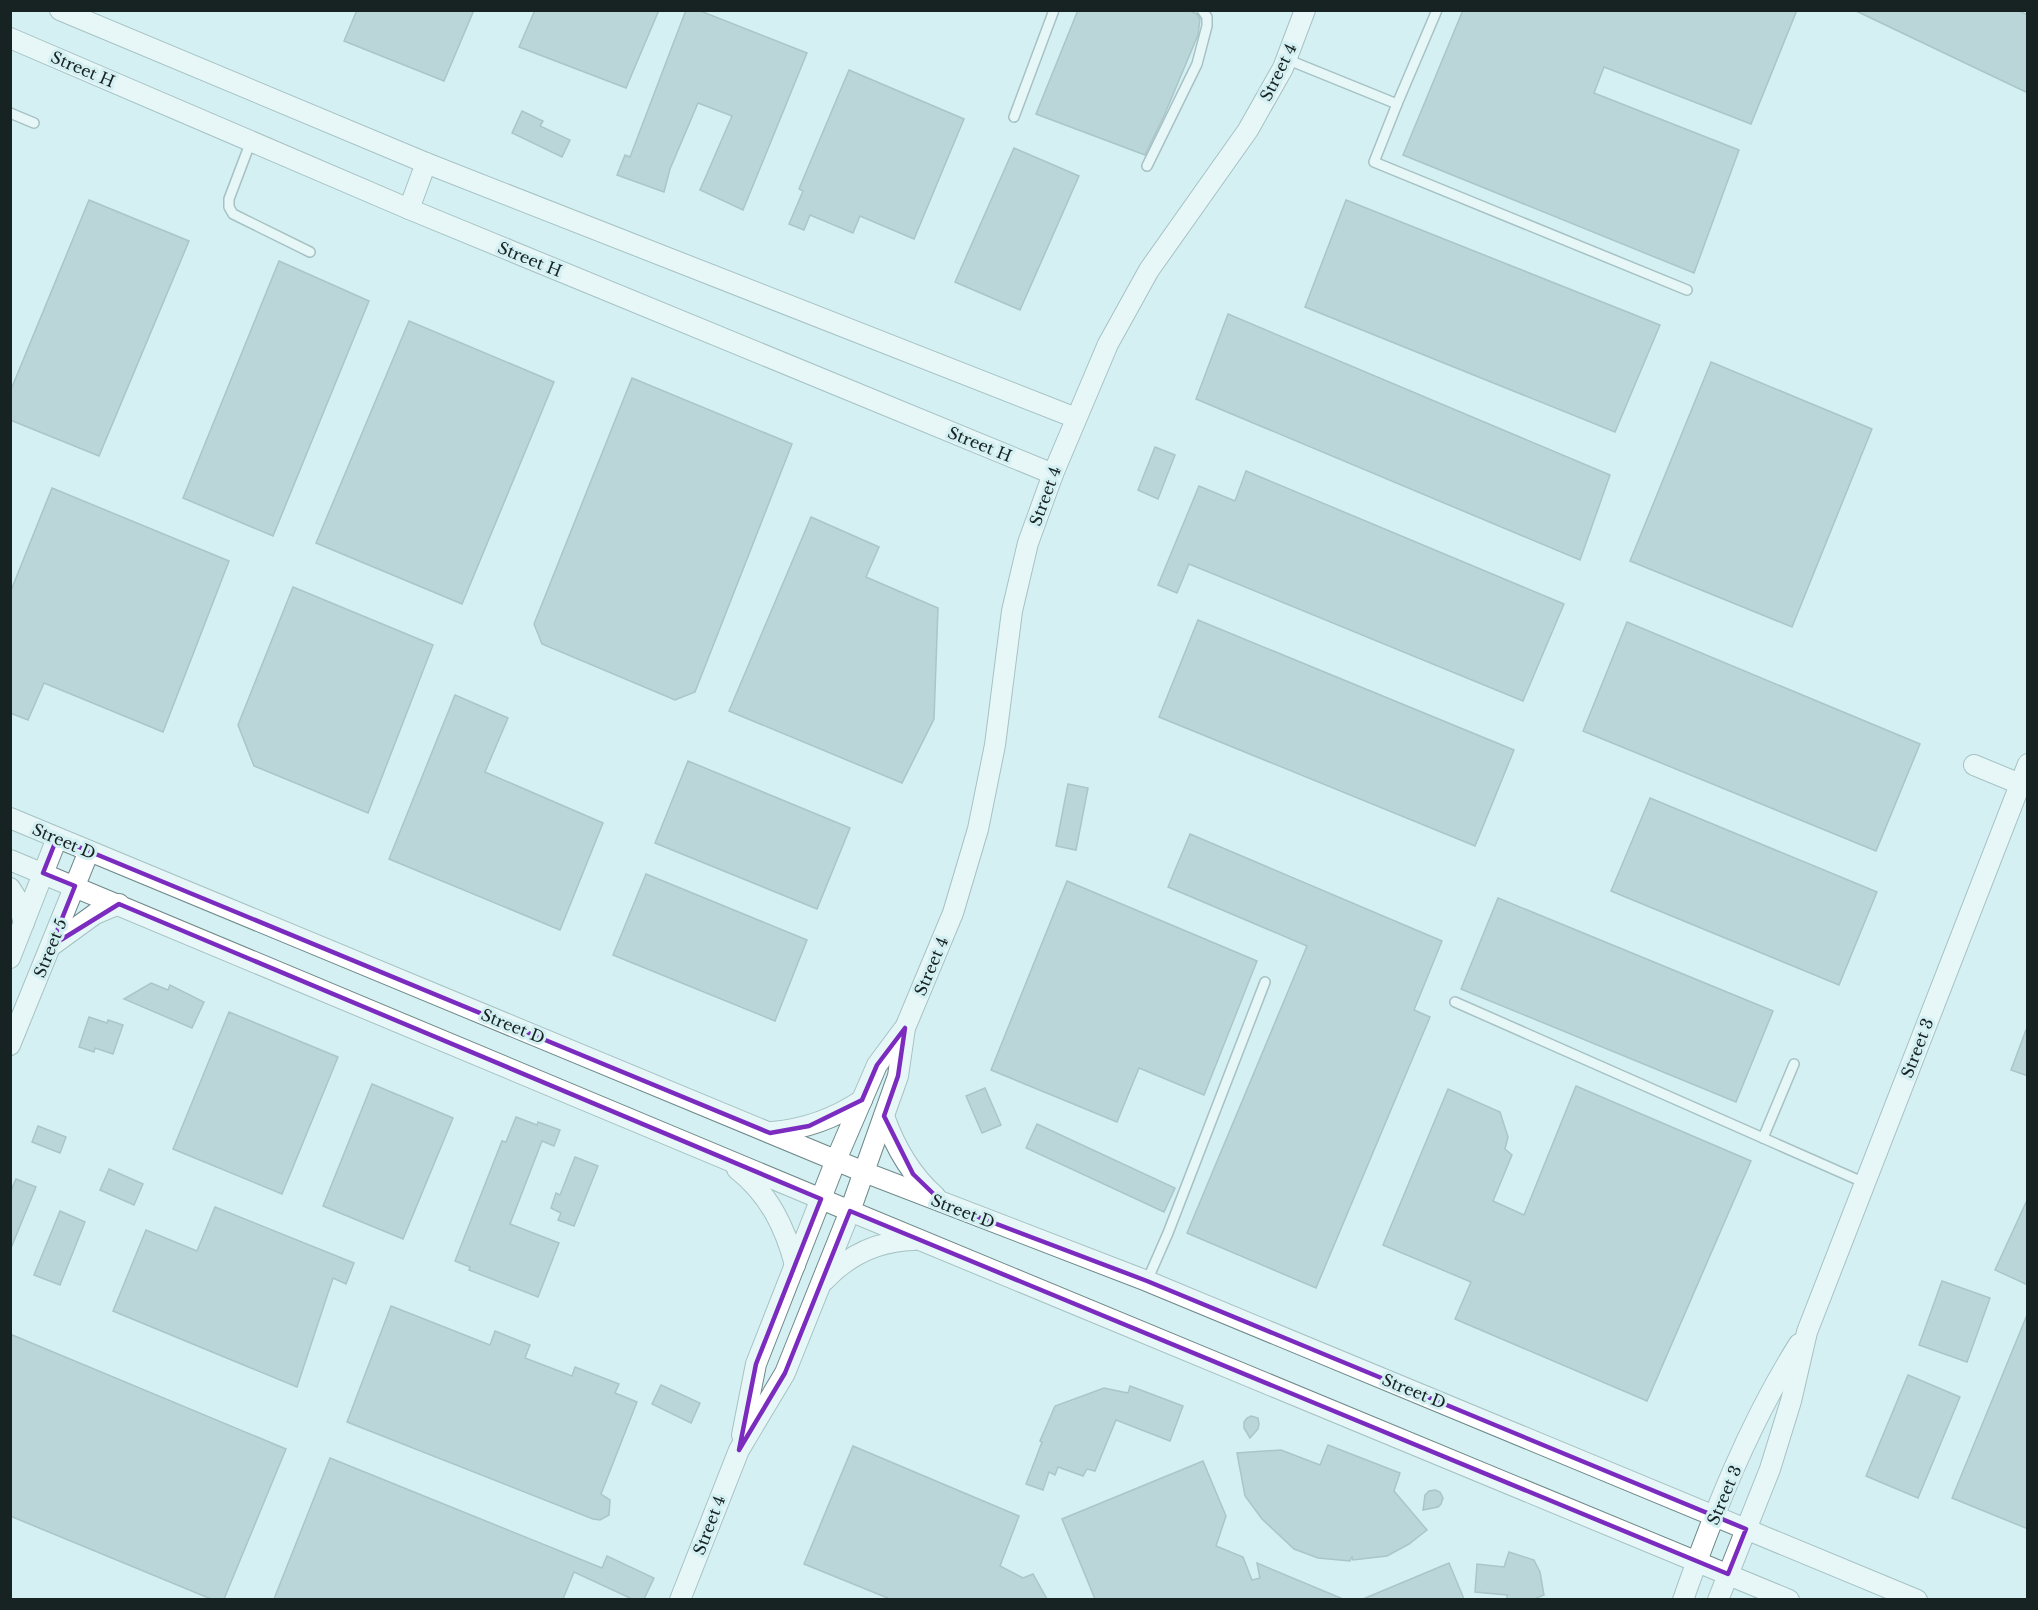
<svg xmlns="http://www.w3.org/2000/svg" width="2038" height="1610" font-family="'Libre Baskerville',serif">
<rect width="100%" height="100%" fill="#d4f0f2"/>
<g fill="#9bb6b8" stroke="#789294" stroke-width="1.5">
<polygon points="357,10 474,10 444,81 344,41"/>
<polygon points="535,10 659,10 626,88 519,47"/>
<polygon points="686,10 698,10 807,53 743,210 700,190 732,116 698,103 670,169 664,192 617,175 625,155 630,157"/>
<polygon points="1078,10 1188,10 1197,14 1200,19 1198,35 1164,116 1145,155 1036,114"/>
<polygon points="1463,10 1797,10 1751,124 1604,67 1594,93 1739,150 1694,273 1403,155"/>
<polygon points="1854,10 2017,10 2028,15 2028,93"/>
<polygon points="849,70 964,119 914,239 860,216 853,233 810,215 804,230 789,224 803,191 799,189"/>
<polygon points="522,111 543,121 540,126 570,140 562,157 512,133"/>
<polygon points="1014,148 1079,176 1020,310 955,282"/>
<polygon points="89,200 189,241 99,456 10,420 10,392"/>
<polygon points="1346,200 1660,325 1615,432 1305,307"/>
<polygon points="279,261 369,301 273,536 183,498"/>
<polygon points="1228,314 1610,475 1580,560 1196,399"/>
<polygon points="409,321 554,382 462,604 316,543"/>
<polygon points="1711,362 1872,429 1792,627 1630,561"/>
<polygon points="632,378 792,444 695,692 675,700 542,644 534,624"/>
<polygon points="1155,447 1175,455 1158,499 1138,490"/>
<polygon points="1246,471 1564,604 1523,701 1189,564 1177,593 1158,585 1199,486 1235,501"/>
<polygon points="52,488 229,561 163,732 44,683 28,720 10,713 10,593"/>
<polygon points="811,517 879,547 866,577 938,608 934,719 902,783 729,711"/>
<polygon points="293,587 433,645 368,813 254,766 238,725"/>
<polygon points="1198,620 1514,750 1475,846 1159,717"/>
<polygon points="1627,622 1920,744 1876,851 1583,731"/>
<polygon points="455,695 508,718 485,772 603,823 560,930 389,859"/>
<polygon points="688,761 850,828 817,909 655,843"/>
<polygon points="1068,784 1088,788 1076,850 1056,846"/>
<polygon points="1650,798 1877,892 1839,985 1611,891"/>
<polygon points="1190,834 1442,941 1414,1010 1430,1017 1316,1288 1187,1233 1307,946 1168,887"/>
<polygon points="646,874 807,940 775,1021 613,955"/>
<polygon points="1067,881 1257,961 1204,1095 1139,1068 1117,1122 991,1070"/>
<polygon points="1498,898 1773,1011 1736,1102 1461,989"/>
<polygon points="151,983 168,990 170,985 204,1002 192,1028 124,999"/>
<polygon points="229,1012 338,1057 282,1194 173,1149"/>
<polygon points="89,1017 107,1023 108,1020 123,1025 113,1054 95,1048 94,1052 79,1047"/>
<polygon points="2026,1030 2028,1030 2028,1076 2011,1070"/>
<polygon points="372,1084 453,1118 403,1239 323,1206"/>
<polygon points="1576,1086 1751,1161 1647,1401 1455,1319 1471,1282 1383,1245 1448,1089 1500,1112 1508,1137 1505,1149 1512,1155 1493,1201 1524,1215"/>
<polygon points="985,1088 1001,1125 982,1133 966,1096"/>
<polygon points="516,1117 537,1125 538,1122 560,1130 554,1146 542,1141 510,1224 559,1243 538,1297 469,1270 470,1267 455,1261 502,1141 506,1142"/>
<polygon points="1037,1124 1175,1188 1164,1212 1026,1148"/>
<polygon points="38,1126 66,1137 60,1153 32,1142"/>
<polygon points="575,1157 598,1166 574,1226 558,1220 561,1213 551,1208 556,1193 560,1195"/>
<polygon points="109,1169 143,1184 134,1205 100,1190"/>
<polygon points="16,1179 36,1187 11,1248 10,1193"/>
<polygon points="2028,1198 2028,1285 1995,1270"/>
<polygon points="215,1207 354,1263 346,1284 333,1278 297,1387 113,1311 146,1230 197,1251"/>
<polygon points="60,1211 85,1222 60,1285 34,1275"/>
<polygon points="1942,1281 1990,1298 1967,1362 1919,1345"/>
<polygon points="391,1306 490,1345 495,1331 530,1345 525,1358 572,1376 575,1367 619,1384 615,1393 637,1402 601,1494 610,1500 609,1515 600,1520 593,1519 347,1422"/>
<polygon points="2027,1315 2028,1315 2028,1529 1952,1498"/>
<polygon points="10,1334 286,1449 224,1599 211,1599 10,1516"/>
<polygon points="1908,1375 1960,1397 1918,1498 1866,1476"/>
<polygon points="661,1385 700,1403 691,1423 652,1404"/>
<polygon points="1130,1386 1183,1406 1170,1441 1116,1420 1095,1471 1087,1469 1083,1476 1058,1467 1055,1475 1049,1472 1043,1490 1026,1484 1042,1442 1040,1441 1055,1406 1104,1388 1128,1393"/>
<polygon points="1251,1416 1258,1418 1259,1424 1258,1429 1250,1438 1244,1428 1244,1422 1247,1418"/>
<polygon points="1328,1445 1400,1473 1394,1491 1427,1530 1409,1544 1387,1556 1353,1560 1352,1557 1350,1561 1318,1558 1294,1549 1262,1519 1245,1496 1237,1453 1281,1450 1320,1465"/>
<polygon points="853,1446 1019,1516 1000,1566 1023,1578 1033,1574 1047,1599 890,1599 804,1564"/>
<polygon points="330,1458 602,1568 607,1556 654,1578 644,1599 632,1599 574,1572 563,1599 274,1599"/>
<polygon points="1203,1461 1226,1516 1216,1546 1243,1557 1252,1580 1260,1578 1257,1563 1343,1599 1095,1599 1062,1519"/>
<polygon points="1435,1490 1440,1492 1443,1498 1441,1504 1438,1507 1423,1510 1425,1495 1429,1491"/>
<polygon points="1509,1552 1534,1560 1540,1572 1544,1595 1534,1599 1507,1599 1507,1595 1475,1592 1477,1564 1504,1567"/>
<polygon points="1449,1563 1464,1599 1363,1599"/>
</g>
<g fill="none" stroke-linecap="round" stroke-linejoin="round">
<defs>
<g id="lane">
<polyline points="1286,59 1397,104 1437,10"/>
<polyline points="1397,104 1374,162 1687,290"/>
<polyline points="10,113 34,123"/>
<polyline points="1014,117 1054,10"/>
<polyline points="251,141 229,199 229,207 233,214 310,252"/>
<polyline points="1147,166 1197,64 1207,26 1207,17 1202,10"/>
<polyline points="1455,1002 1865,1183"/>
<polyline points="1763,1138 1794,1064"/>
<polyline points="1147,1281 1168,1233 1265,982"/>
</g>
<g id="street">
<polyline points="60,10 426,163 1076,418"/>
<polyline points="10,38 409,209 1053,474"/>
<polyline points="409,209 426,163"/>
<polyline points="1974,765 2020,784"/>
<polyline points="10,818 864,1172 1147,1281 1917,1600"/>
<polyline points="10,860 850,1211 1789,1600"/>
<polyline points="10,888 17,899 24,923"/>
<polyline points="51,946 95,914 119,904"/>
<polyline points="10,958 57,838"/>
<polyline points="10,1045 89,851"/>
<path d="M884,1116C895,1147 910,1174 935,1196"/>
<path d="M772,1132C806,1129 834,1119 862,1100"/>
<path d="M737,1169C769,1194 785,1227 795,1265"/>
<path d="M824,1281C849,1254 878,1241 914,1240"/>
<polyline points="742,1435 756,1364 836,1160 877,1065 903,1030"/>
<polyline points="680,1600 739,1450 785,1373 850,1211 898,1076 905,1028 953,913 978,829 995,745 1012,611 1028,543 1053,474 1108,344 1149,270 1248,130 1283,68 1305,10"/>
<path d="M1683,1600C1714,1512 1749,1423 1799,1344"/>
<polyline points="1718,1600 1770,1469 1791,1401 1807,1332 2028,764"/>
</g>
</defs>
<use href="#lane" stroke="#6f898b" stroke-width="12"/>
<use href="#street" stroke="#6f898b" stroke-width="22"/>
<use href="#lane" stroke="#fff" stroke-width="9"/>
<use href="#street" stroke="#fff" stroke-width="20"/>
</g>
<path d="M0 0H2038V1610H0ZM57,838L770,1133L809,1126L862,1100L877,1065L905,1028L898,1076L884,1116L913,1174L944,1204L1147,1281L1746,1529L1728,1574L850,1211L785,1373L739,1450L756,1364L821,1199L119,904L51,946L75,886L43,873Z" fill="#d4f0f2" fill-opacity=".55" fill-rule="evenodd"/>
<path fill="none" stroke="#7b2cbf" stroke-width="4.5" stroke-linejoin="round" d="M57,838L770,1133L809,1126L862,1100L877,1065L905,1028L898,1076L884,1116L913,1174L944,1204L1147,1281L1746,1529L1728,1574L850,1211L785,1373L739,1450L756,1364L821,1199L119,904L51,946L75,886L43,873Z"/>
<g text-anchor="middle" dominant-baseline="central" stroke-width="6" stroke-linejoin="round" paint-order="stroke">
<g font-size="16" fill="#172223" stroke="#d4f0f2">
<text transform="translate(83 69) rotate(23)">Street H</text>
<text transform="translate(1278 72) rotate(-64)">Street 4</text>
<text transform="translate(530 259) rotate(22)">Street H</text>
<text transform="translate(980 444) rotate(22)">Street H</text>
<text transform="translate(1045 496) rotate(-70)">Street 4</text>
<text transform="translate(64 841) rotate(23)">Street D</text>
<text transform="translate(50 948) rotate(-68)">Street 5</text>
<text transform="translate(931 966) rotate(-67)">Street 4</text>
<text transform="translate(513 1026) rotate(22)">Street D</text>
<text transform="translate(1917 1048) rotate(-69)">Street 3</text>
<text transform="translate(963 1211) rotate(21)">Street D</text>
<text transform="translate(1414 1391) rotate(22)">Street D</text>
<text transform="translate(1724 1495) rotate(-67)">Street 3</text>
<text transform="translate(709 1525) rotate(-69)">Street 4</text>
</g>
</g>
<rect width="2038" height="1610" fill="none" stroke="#172223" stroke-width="24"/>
</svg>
